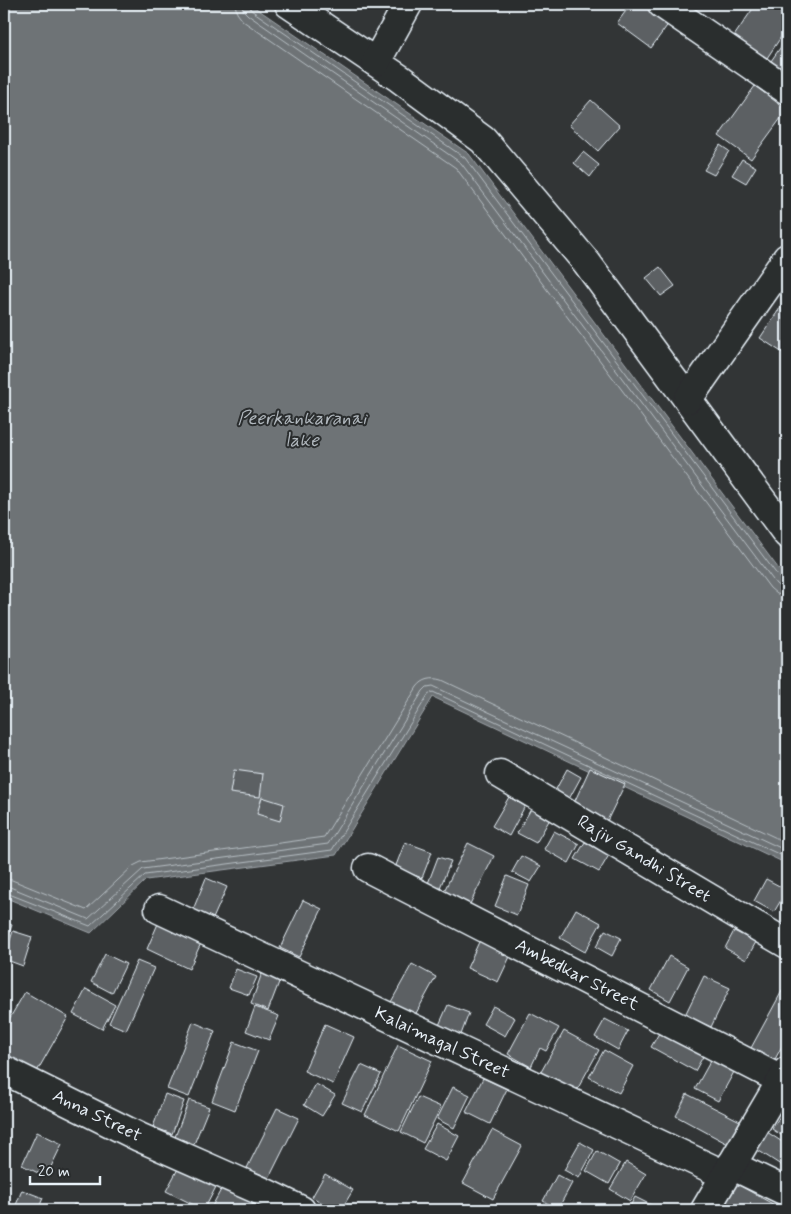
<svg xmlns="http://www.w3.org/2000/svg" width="791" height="1214" font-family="Mynerve,sans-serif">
<rect width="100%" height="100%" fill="#323536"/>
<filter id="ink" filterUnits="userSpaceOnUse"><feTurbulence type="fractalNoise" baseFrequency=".02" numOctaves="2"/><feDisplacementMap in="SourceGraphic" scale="10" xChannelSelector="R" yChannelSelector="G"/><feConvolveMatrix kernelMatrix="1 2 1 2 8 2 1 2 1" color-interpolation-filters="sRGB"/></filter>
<g filter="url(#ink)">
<polygon fill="#6e7376" stroke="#9fa5aa" points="4,4 250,4 469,154 787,580 787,864 433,697 336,855 146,880 91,933 4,897"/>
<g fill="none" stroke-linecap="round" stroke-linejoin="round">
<g stroke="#b7bfc4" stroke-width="1">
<polyline points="235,4 237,13 243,21 456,168 770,588 777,594 787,596"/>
<polyline points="242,4 243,10 248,15 461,163 776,584 781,588 787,589"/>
<polyline points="249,4 251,10 465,158 781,580 787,583"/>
<path d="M4,879L12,880L86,910L133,866L141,862L324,837L417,687C423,679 432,677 442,680L787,843"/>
<polyline points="4,886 10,887 88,919 143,869 328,844 423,691 427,687 433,686 787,851"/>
<polyline points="4,892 90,926 145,875 332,850 428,695 433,692 787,858"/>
</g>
</g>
<g fill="#5c6063" stroke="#e8f1f8">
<polygon points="631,4 642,4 669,23 651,48 617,23"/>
<polygon points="756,4 787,4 787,28 765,61 732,39"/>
<polygon points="787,38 787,73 771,61"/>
<polygon points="755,86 787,110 751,159 719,136"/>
<polygon points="591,100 620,126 598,151 569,125"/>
<polygon points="720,145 729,151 714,175 704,170"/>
<polygon points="583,152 599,165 590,177 574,163"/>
<polygon points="742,159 756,167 746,183 732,175"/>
<polygon points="660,267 675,286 661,296 646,278"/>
<polygon points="782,305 787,309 787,346 783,353 760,338"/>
<polygon points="590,768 625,784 607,821 573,805"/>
<polygon points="567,769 581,777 569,799 555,791"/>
<polygon points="234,770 263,774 260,797 230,793"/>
<polygon points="262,797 284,804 280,821 257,814"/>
<polygon points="509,797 525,806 509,836 492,826"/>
<polygon points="531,809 550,819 536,843 517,833"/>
<polygon points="554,831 579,844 569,863 544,849"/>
<polygon points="405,842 432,852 422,878 395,868"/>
<polygon points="585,842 609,855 599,872 575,859"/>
<polygon points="468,843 494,856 468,908 442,895"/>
<polygon points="521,856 541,866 531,882 512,872"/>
<polygon points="438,857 451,861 439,890 427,886"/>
<polygon points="507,876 529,885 517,915 495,906"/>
<polygon points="206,878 227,887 212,921 192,912"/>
<polygon points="766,879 787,890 774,912 754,901"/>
<polygon points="303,900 322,909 299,957 280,948"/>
<polygon points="576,909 601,923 585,952 560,938"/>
<polygon points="160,919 203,939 189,969 147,949"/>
<polygon points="4,922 12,925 4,948"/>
<polygon points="605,930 621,938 612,956 596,947"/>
<polygon points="13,931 32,937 23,966 4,959"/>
<polygon points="484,931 515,946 498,982 467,968"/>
<polygon points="734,931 756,942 746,960 725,948"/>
<polygon points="105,954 126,964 112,993 91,982"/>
<polygon points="669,956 688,967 670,1001 651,990"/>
<polygon points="137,961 154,968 126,1030 109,1023"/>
<polygon points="412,964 436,977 415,1015 391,1002"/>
<polygon points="236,969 257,977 249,995 229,988"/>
<polygon points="263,970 281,977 268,1011 251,1004"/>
<polygon points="704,976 730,988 711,1027 685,1015"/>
<polygon points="86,989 115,1005 102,1029 73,1014"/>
<polygon points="782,991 787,994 787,1037 774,1061 751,1048"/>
<polygon points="25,992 68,1017 31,1082 4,1066 4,1028"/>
<polygon points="448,1005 469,1013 459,1040 436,1032"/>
<polygon points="493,1006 515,1018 505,1036 483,1024"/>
<polygon points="255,1007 279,1016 269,1040 246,1031"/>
<polygon points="530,1013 559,1028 546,1051 540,1048 531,1067 508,1054"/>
<polygon points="605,1019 628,1031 618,1050 595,1037"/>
<polygon points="193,1022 215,1031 189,1097 167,1089"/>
<polygon points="325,1024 354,1037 333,1084 304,1071"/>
<polygon points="662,1028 706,1051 695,1071 651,1047"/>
<polygon points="564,1031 599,1050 572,1099 537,1079"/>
<polygon points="234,1042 258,1051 235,1110 212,1101"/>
<polygon points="398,1045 432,1061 399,1131 365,1115"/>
<polygon points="604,1050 633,1066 619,1093 589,1077"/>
<polygon points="711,1060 734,1072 718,1101 695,1089"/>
<polygon points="361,1065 381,1074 362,1112 342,1103"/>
<polygon points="483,1078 507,1089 490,1124 466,1112"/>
<polygon points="316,1084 335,1095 322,1116 304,1105"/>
<polygon points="453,1087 470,1095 454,1128 437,1119"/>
<polygon points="165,1094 184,1101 172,1134 153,1127"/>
<polygon points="687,1094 740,1121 728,1144 676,1116"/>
<polygon points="418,1097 441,1107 423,1143 401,1132"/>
<polygon points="189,1100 209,1107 194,1144 175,1137"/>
<polygon points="787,1105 787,1139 772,1129"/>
<polygon points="277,1108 299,1118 269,1178 247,1168"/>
<polygon points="437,1124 459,1136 446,1161 423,1149"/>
<polygon points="492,1130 522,1146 493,1199 463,1183"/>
<polygon points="37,1132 62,1144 46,1177 22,1165"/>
<polygon points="767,1132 787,1145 787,1169 756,1149"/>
<polygon points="580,1142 594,1150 579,1178 564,1170"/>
<polygon points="597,1151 620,1164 609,1184 586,1171"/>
<polygon points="626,1162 646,1174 630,1201 610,1189"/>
<polygon points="179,1167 217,1185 204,1210 166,1191"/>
<polygon points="325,1174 353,1190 341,1210 335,1210 312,1197"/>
<polygon points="557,1175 572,1183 558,1209 543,1201"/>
<polygon points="737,1184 778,1207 776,1210 722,1210"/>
<polygon points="223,1186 254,1203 250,1210 210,1210"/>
<polygon points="22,1190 43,1198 38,1210 14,1210"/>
<polygon points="635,1197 661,1210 628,1210"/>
<polygon points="74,1204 88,1210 71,1210"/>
</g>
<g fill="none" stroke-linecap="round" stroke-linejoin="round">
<defs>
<g id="minor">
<polyline points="289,4 399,78 483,140 587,263 787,534"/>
<polyline points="662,4 787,90"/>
<polyline points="376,62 408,4"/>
<polyline points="688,399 787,258"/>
<polyline points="500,774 787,944"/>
<polyline points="368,868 787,1083"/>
<polyline points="159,909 725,1175"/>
<polyline points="4,1070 139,1137 268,1194 301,1210"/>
<polyline points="731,1165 787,1192"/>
<polyline points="705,1210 787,1071"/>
</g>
</defs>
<use href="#minor" stroke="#e8f1f8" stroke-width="31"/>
<use href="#minor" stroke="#2a2d2e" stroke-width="28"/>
</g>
</g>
<g text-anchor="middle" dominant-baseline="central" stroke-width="4" stroke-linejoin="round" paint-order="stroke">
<g font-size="18" fill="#e8f1f8" stroke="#2a2d2e">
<text transform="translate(644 859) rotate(31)">Rajiv Gandhi Street</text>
<text transform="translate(577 975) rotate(27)">Ambedkar Street</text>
<text transform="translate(442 1043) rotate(25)">Kalaimagal Street</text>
<text transform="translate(97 1116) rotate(26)">Anna Street</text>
</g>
<g font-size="19" font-style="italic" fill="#b1b8be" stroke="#2a2d2e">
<text x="302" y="418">Peerkankaranai<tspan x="302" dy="22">lake</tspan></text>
</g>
</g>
<rect width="791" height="1214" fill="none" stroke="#2a2d2e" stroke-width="20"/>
<rect x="10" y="10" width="771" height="1194" fill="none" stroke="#e8f1f8" stroke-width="2" filter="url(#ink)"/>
<path d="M30 1176v8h70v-8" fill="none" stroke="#e8f1f8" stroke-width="2.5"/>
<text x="38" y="1176" font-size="15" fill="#e8f1f8" stroke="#2a2d2e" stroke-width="4" paint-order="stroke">20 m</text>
</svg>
